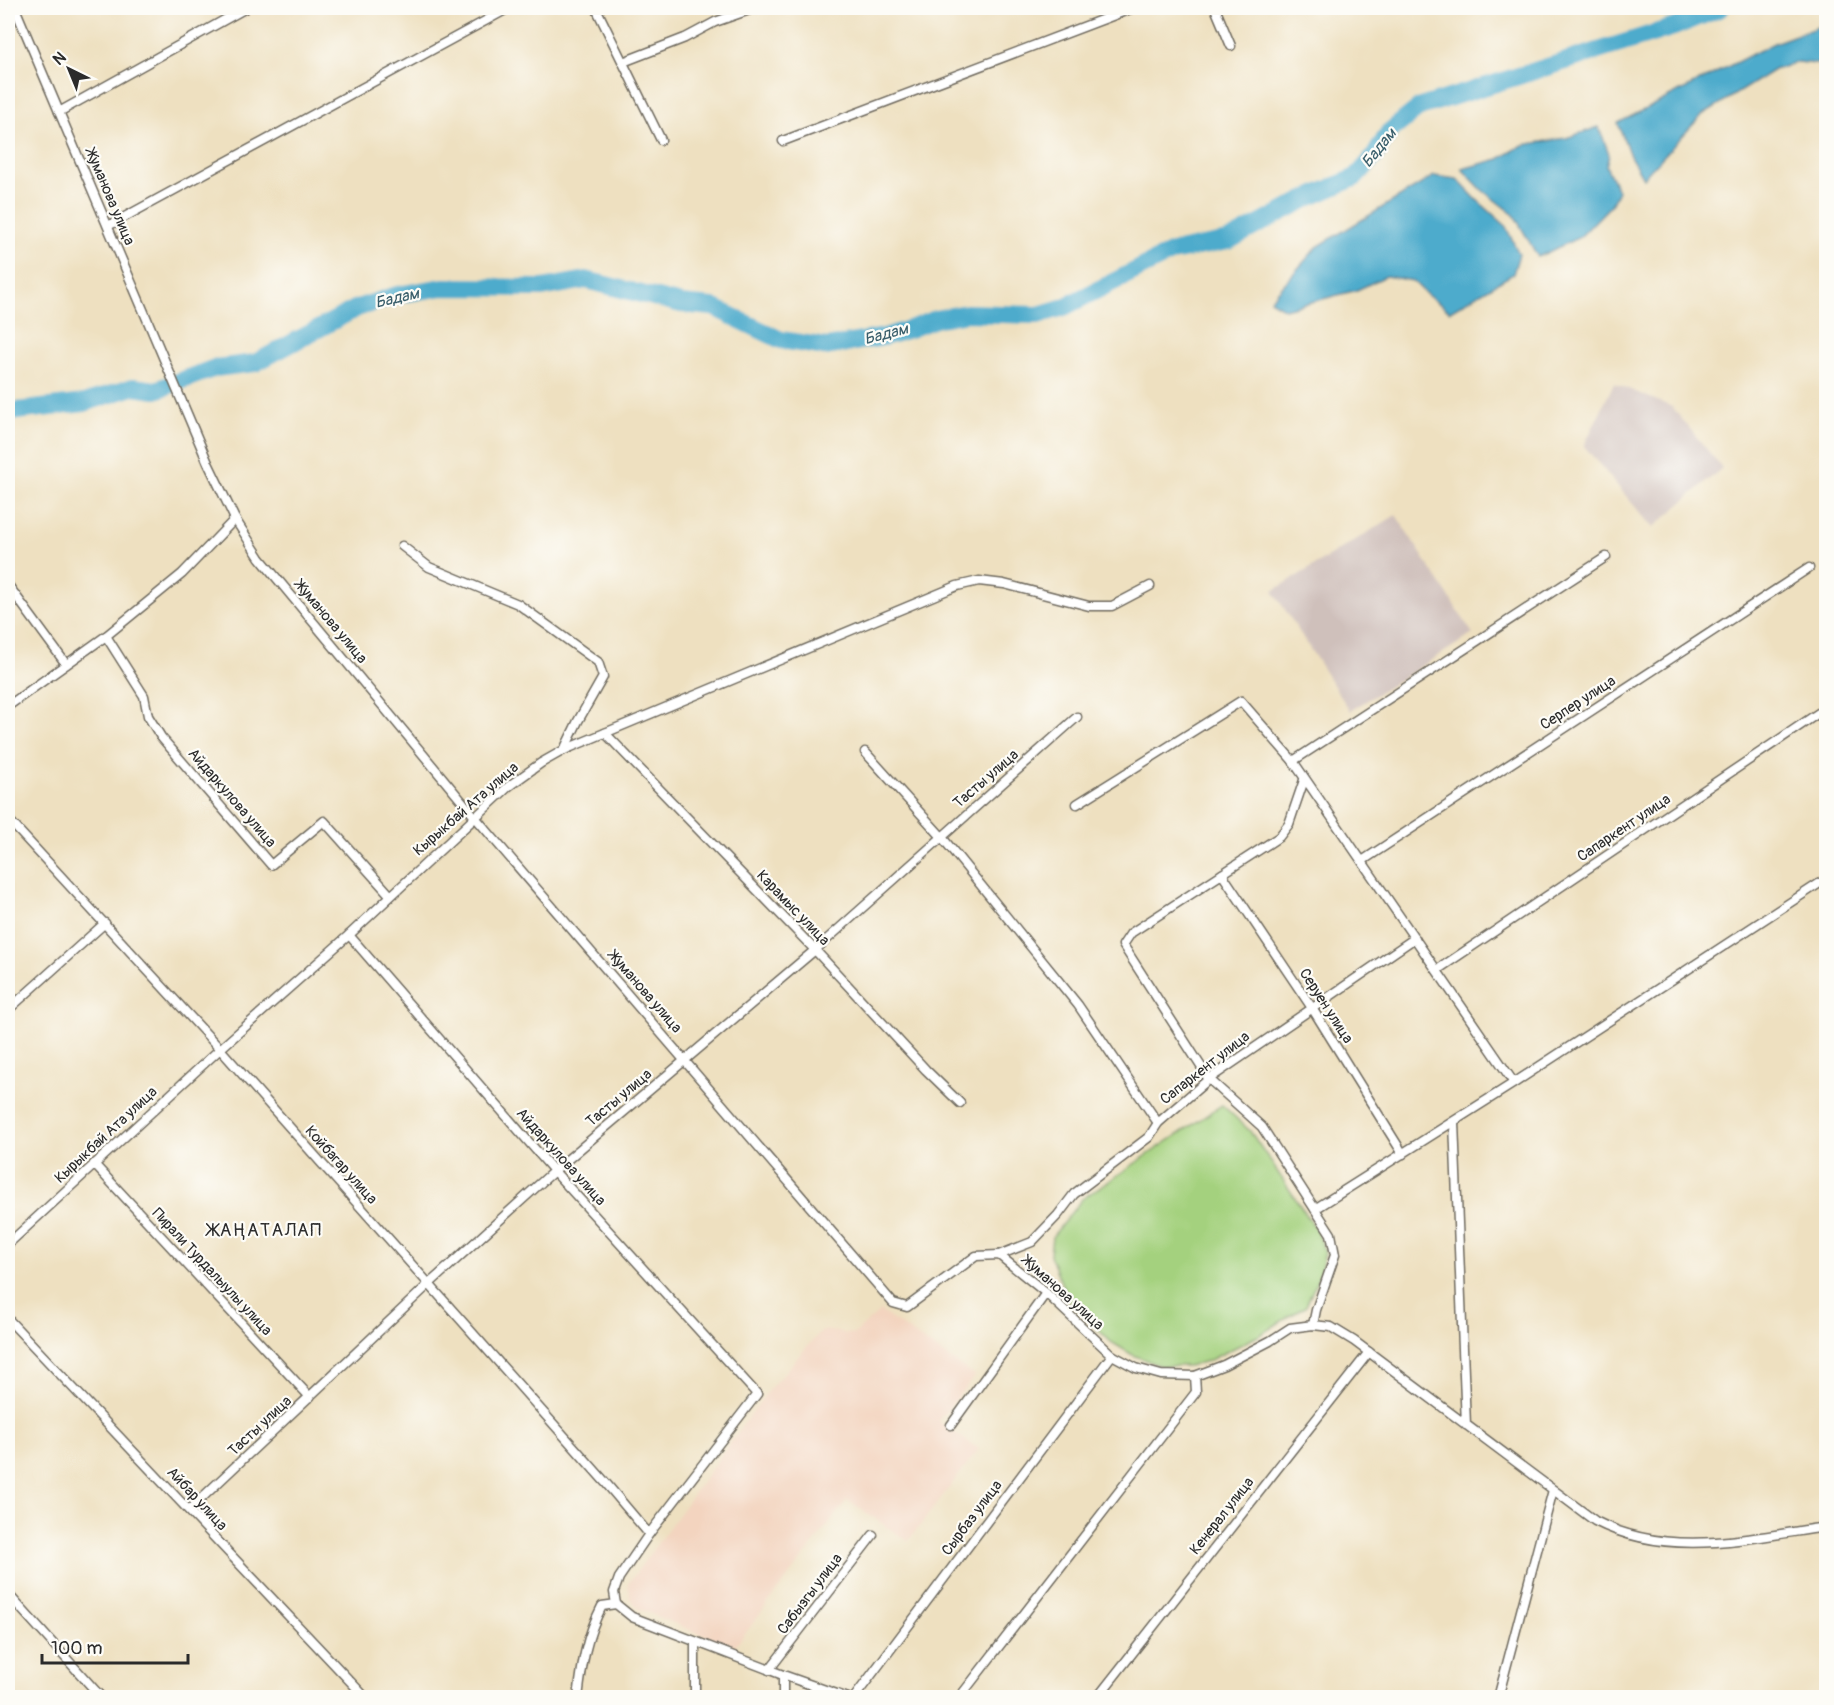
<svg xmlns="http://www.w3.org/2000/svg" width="1834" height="1705" font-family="Pangolin,sans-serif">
<rect width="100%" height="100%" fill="#fdfcf7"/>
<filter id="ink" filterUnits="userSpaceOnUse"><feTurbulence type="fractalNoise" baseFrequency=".0167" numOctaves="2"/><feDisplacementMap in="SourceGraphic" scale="12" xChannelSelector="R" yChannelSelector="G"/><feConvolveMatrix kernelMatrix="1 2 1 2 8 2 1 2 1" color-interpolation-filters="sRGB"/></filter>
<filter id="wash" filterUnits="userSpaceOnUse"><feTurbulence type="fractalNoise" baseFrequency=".008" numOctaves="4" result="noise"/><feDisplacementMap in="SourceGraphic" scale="24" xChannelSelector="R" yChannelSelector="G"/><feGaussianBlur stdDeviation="1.35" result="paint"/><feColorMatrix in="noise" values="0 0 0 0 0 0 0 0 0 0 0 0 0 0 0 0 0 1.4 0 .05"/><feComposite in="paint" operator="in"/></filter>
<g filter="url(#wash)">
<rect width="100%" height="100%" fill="#eee0c0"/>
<polygon fill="#f3d4bf" points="880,1311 975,1376 938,1421 979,1449 908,1541 847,1500 734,1648 639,1609 630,1598 628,1584 767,1392 822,1330 854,1334"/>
<g fill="#cfc0bb">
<polygon points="1614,383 1672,407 1722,468 1653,528 1584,446"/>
<polygon points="1396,515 1473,634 1350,711 1273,591"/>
</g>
<polygon fill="#a4d17e" stroke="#687e54" stroke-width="1.5" points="1222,1105 1250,1131 1318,1232 1325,1253 1319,1276 1306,1306 1258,1336 1208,1361 1188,1366 1160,1366 1131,1354 1111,1342 1068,1300 1050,1255 1052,1237 1082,1199"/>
<g fill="#4eabcc" stroke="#3c6b7c" stroke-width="1.5">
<polygon points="1826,24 1826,63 1825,65 1798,62 1774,70 1702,115 1643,178 1630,156 1618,123 1774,43"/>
<polygon points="1599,127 1609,154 1606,166 1618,191 1611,205 1580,237 1538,257 1514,215 1482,190 1462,169 1499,159 1523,145 1566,138"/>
<polygon points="1434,176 1457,179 1476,199 1505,225 1519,254 1513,274 1450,311 1427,295 1413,281 1386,276 1357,290 1285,309 1270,300 1317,247"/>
</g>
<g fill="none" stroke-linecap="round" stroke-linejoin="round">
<polyline stroke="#4eabcc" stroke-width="18" points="8,412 84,403 133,387 156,390 215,368 255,363 357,308 397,295 443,287 542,288 586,280 681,304 713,307 781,340 826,347 884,337 910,329 935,319 967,313 1038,315 1064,307 1172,252 1228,241 1306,199 1356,177 1374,157 1389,132 1420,107 1674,27 1721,8"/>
</g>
</g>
<g filter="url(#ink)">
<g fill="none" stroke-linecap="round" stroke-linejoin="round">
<defs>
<g id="street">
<path d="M15,8L208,463L235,519L260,558L475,817L893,1303L907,1307L976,1256L999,1255L1046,1293L1112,1355L1136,1368L1161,1375L1195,1376L1224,1365L1270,1341L1290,1328L1313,1325L1331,1327L1354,1341L1595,1521C1669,1559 1748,1538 1826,1527"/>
<polyline points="596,8 661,140"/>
<polyline points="1215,8 1231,46"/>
<polyline points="623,62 685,38 715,22 755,8"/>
<polyline points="59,112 246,8"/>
<polyline points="783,141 1133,8"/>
<polyline points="108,226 509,8"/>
<polyline points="402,546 429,567 518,604 598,662 603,677 578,721 564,750"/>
<polyline points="8,585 66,664"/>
<polyline points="106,636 144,696 148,716 161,737 271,865 324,821 390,895"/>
<polyline points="8,706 106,636 182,574 235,519"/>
<polyline points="605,733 815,950 926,1070 960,1103"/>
<polyline points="865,752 941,836 1078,1005 1158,1123"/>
<polyline points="1293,761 1606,557"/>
<polyline points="1304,780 1289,824 1279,837 1131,933 1123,945 1209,1079 1262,1127 1331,1234 1335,1255 1316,1310 1313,1325"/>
<polyline points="1077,804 1241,701 1293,761 1514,1083"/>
<polyline points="8,819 220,1049 605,1482 649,1534"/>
<polyline points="1362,861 1809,568"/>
<polyline points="1222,874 1312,1008 1403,1154"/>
<path d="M349,935L554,1171L757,1394L649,1534L619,1578L614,1592L616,1604L602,1606C586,1637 582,1664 578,1698"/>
<polyline points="1437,970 1826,708"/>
<polyline points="8,1010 105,923"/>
<polyline points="1454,1122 1466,1425"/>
<polyline points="94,1164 310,1397"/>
<polyline points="1315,1209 1514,1083 1826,879"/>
<polyline points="8,1244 220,1049 349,935 509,786 541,763 564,750 957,586 979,581 1004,584 1089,606 1112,606 1150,586"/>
<polyline points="999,1255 1032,1242 1058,1215 1074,1194 1149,1137 1158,1123 1209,1079 1415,938"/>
<polyline points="8,1319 366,1698"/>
<polyline points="951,1425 1046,1293"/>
<polyline points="189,1510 429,1284 554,1171 815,950 1077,717"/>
<polyline points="8,1594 102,1698"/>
<polyline points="616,1604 632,1617 783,1675 848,1698"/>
<polyline points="695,1642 695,1698"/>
<polyline points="769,1670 873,1535"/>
<polyline points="783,1698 783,1675"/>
<polyline points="854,1698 1112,1355"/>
<polyline points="959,1698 1196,1392 1195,1376"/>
<polyline points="1097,1698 1369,1352"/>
<polyline points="1498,1698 1553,1490"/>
</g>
</defs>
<use href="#street" stroke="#6f6a5f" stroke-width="11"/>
<use href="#street" stroke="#fff" stroke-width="8"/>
</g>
</g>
<g text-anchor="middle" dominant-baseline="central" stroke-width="4.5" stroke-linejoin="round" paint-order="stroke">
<g font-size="15" fill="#2b2b2b" stroke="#fdfcf7">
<text transform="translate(110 197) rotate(67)">Жуманова улица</text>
<text transform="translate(331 622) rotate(50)">Жуманова улица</text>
<text transform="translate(1578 703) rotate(-33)">Серпер улица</text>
<text transform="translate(986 779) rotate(-41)">Тасты улица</text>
<text transform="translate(232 798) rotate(49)">Айдаркулова улица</text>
<text transform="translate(466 809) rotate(-41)">Кырыкбай Ата улица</text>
<text transform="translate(1624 828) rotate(-34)">Сапаркент улица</text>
<text transform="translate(793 908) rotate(46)">Карамыс улица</text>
<text transform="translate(645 992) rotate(49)">Жуманова улица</text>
<text transform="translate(1326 1006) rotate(57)">Серуен улица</text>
<text transform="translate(1205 1068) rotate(-38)">Сапаркент улица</text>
<text transform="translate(619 1098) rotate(-40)">Тасты улица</text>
<text transform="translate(106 1135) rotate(-43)">Кырыкбай Ата улица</text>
<text transform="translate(561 1157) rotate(48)">Айдаркулова улица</text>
<text transform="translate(341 1165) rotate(48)">Койбагар улица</text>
<text transform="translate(212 1272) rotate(47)">Пирали Турдалыулы улица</text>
<text transform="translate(1063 1293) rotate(42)">Жуманова улица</text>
<text transform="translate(260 1426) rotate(-43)">Тасты улица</text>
<text transform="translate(197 1499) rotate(47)">Айбар улица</text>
<text transform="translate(1222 1516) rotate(-52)">Кенерал улица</text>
<text transform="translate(972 1518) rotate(-53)">Сырбаз улица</text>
<text transform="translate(810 1594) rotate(-53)">Сабызгы улица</text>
</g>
<g font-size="16" font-style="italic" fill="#395e6b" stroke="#fdfcf7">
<text transform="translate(1379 148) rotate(-51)">Бадам</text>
<text transform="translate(397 298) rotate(-13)">Бадам</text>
<text transform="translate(886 334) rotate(-15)">Бадам</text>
</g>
<g font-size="18" letter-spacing="1.5" fill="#2b2b2b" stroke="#fdfcf7">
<text x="265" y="1230">ЖАҢАТАЛАП</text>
</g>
</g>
<rect width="1834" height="1705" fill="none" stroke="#fdfcf7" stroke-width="30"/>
<g transform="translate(69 69) rotate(317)" stroke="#fdfcf7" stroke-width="4.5" paint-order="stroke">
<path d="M0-4.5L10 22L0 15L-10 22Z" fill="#2b2b2b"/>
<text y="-9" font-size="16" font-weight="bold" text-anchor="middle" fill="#2b2b2b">N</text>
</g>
<path d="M42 1654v9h146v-9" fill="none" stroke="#2b2b2b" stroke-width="3"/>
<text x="51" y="1654" font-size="18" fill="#2b2b2b" stroke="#fdfcf7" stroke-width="4.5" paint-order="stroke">100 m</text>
</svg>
